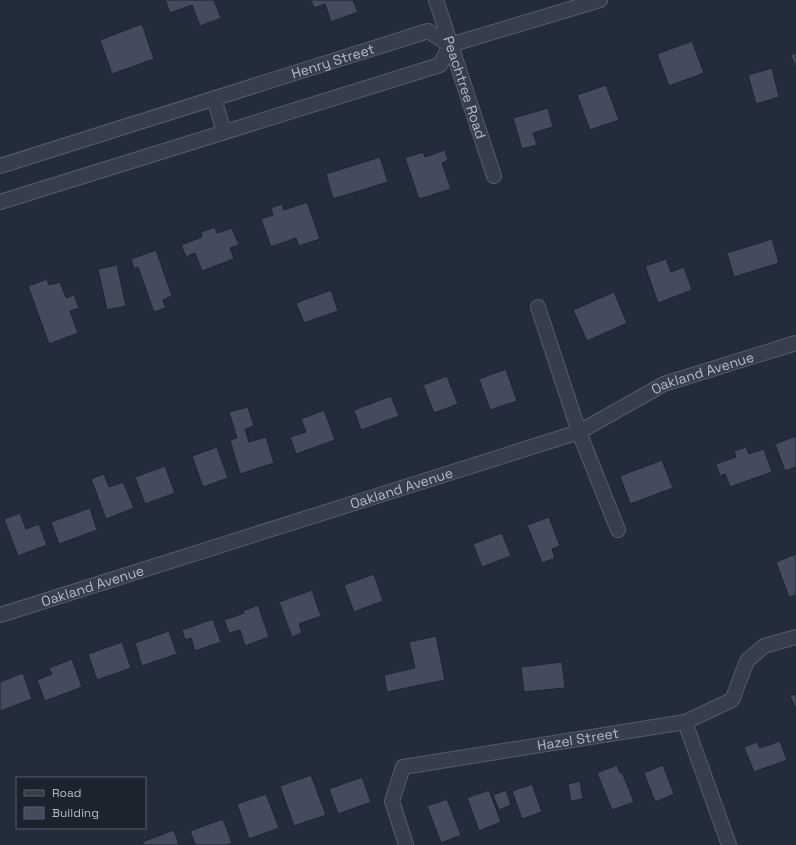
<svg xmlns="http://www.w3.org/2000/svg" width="796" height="845" font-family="'Space Grotesk',sans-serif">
<rect width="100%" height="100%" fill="#232c3a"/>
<g fill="#434b5c" stroke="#1e2531">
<polygon points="165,0 214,0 221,18 200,26 192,5 170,13"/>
<polygon points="311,0 353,0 358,12 331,22 325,4 314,8"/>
<polygon points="142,24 154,59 112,74 100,40"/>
<polygon points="692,41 704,73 669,86 657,54"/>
<polygon points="796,53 796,70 791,55"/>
<polygon points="772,68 779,97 756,104 748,75"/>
<polygon points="606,85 619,120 590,130 577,95"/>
<polygon points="548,108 553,127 533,133 537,145 522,149 513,118"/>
<polygon points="445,150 448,160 442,163 451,189 419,199 405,158 423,152 425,157"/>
<polygon points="380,157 388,182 333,199 326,174"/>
<polygon points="307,202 320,239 299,246 296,238 271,247 261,219 273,215 271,208 282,204 284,210"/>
<polygon points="215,227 217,233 232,228 239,245 230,248 234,259 202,271 195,253 186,257 181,245 202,237 201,232"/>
<polygon points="772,239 779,263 734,277 727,253"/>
<polygon points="156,250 172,296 163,300 166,308 154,312 138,267 134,269 131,259"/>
<polygon points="666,259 671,272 684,267 692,290 658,303 645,266"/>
<polygon points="117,265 126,306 107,310 98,269"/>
<polygon points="47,279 49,285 60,282 66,298 74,295 79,308 70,311 78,333 49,344 28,286"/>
<polygon points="331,290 338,311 304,323 296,303"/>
<polygon points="614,292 627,323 587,341 573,310"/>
<polygon points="506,369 517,401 490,410 479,379"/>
<polygon points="447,376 458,404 434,413 423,385"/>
<polygon points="391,396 399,416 361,430 354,410"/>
<polygon points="248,407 254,426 245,429 249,442 266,437 274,463 240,474 230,440 237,438 229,412"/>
<polygon points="324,410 335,440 296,454 290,437 306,432 301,419"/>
<polygon points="796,436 796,467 785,471 775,444"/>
<polygon points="217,447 228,478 203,487 192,456"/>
<polygon points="746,447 749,454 764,449 772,472 730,487 725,474 720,476 716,464 736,457 734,451"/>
<polygon points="662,460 673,488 630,504 620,476"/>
<polygon points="165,466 175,493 145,504 135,477"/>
<polygon points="104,474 109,487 123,482 134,508 106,519 91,479"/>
<polygon points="90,508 97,530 59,544 51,522"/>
<polygon points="20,513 26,529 39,524 47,545 18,556 4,519"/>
<polygon points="549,517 560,546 552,549 555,558 542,563 527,525"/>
<polygon points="502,533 511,556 482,567 473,544"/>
<polygon points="796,554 796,595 789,597 776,562"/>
<polygon points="374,574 383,601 354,612 344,585"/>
<polygon points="312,590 321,616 299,624 302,633 292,637 279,602"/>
<polygon points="258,605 269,637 245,646 240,630 229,633 224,620 244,613 243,611"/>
<polygon points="213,619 221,642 195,651 191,638 185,640 182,630"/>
<polygon points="169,631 177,654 142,666 135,643"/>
<polygon points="436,636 445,680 387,692 384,675 415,668 409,642"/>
<polygon points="122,642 131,668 97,680 88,654"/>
<polygon points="72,659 82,687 45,701 37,680 52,674 49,668"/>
<polygon points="562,662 565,688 524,692 521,667"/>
<polygon points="23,673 32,699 0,711 0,682"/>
<polygon points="796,694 796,710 790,696"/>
<polygon points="780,741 787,760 754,772 744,747 757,742 760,748"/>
<polygon points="617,765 620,773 622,772 634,802 612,810 597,773"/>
<polygon points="663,765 674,794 655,802 644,773"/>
<polygon points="311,775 326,815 294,826 280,786"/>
<polygon points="362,777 371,802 338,814 329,789"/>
<polygon points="580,781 583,799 571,801 568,784"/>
<polygon points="532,784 542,812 522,819 512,791"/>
<polygon points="489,790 501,822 479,831 467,798"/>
<polygon points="506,790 511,805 499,810 493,795"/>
<polygon points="266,794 279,828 249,839 237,804"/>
<polygon points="447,799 461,835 441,843 427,806"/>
<polygon points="223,819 232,843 227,845 195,845 190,831"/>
<polygon points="174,830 179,845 144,845 142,842"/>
</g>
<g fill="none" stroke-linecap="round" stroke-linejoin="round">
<defs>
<g id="street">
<path id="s1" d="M436,0L494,176"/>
<polyline points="214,98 224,132"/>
<path id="s2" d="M0,166L428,31L450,45"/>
<polyline points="0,202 440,65 450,45 600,0"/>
<polyline points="538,307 579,432 618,530"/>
<path id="s3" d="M0,615L579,432L664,384L796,343"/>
<polyline points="685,722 729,845"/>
<path id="s4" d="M406,845L392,801L403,767L685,722L732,700L747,661L764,646L796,637"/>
</g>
</defs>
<use href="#street" stroke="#555c69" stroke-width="16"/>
<use href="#street" stroke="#373e4b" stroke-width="14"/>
</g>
<g text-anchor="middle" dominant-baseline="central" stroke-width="3" stroke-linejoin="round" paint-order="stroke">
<g font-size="14" fill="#b2b9c6" stroke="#1c232f">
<text stroke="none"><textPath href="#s2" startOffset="349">Henry Street</textPath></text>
<text stroke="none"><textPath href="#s1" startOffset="92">Peachtree Road</textPath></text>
<text stroke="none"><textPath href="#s3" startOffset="745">Oakland Avenue</textPath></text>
<text stroke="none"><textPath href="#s3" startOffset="421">Oakland Avenue</textPath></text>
<text stroke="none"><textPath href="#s3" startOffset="97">Oakland Avenue</textPath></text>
<text stroke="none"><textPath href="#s4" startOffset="259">Hazel Street</textPath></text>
</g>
</g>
<rect x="16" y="777" width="130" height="52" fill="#1c232f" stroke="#585f6b"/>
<rect x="24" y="790" width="20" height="6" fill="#373e4b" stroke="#585f6b"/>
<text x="52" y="797" font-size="12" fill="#b2b9c6">Road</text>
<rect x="24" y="807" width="20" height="12" fill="#434b5c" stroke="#585f6b"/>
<text x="52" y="817" font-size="12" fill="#b2b9c6">Building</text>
</svg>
